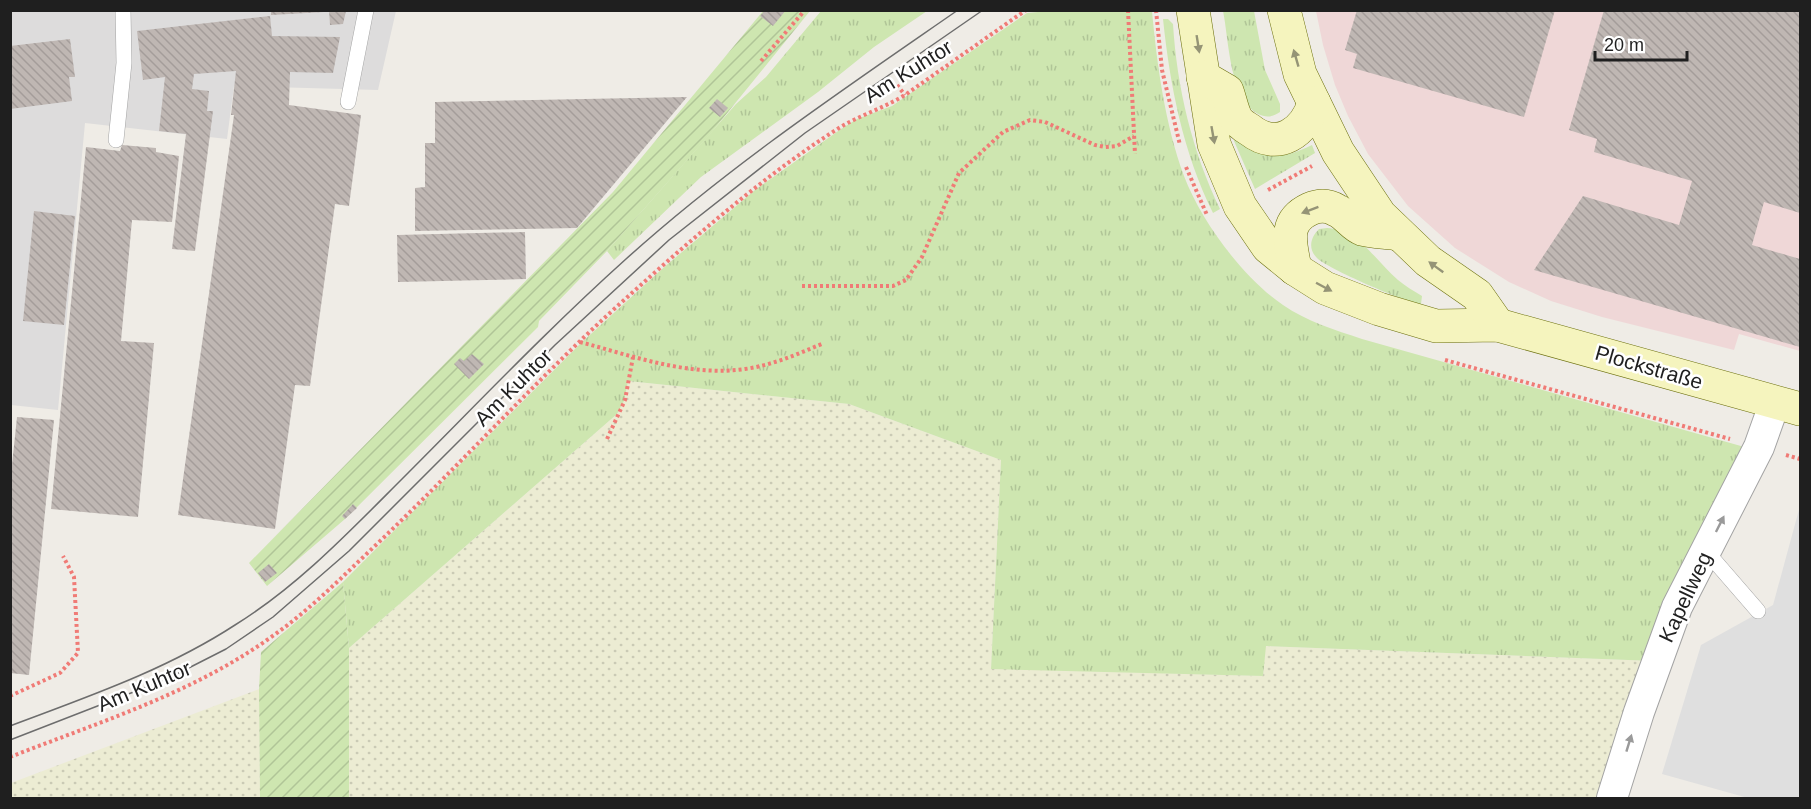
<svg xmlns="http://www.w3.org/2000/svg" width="1811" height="809" font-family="Helvetica,sans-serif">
<defs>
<pattern id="farmland-dots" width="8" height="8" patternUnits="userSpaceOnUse" patternTransform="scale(1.5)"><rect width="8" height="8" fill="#ececd3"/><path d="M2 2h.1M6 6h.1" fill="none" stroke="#cacab5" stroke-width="1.8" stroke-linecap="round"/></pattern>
<pattern id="grass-tufts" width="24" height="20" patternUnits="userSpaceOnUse" patternTransform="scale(1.5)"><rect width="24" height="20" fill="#cee6b0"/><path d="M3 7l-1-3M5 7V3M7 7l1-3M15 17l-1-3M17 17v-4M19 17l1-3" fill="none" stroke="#b0c597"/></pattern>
<pattern id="garden-furrows" width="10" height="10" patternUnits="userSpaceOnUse" patternTransform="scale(1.5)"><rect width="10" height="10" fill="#cee6b0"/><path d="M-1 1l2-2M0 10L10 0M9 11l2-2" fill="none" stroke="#b0c597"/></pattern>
<pattern id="building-back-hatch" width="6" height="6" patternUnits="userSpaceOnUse" patternTransform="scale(1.5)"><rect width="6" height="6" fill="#bfb7b3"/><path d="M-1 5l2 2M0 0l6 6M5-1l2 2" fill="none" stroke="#a49d9a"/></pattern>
</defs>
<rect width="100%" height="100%" fill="#efece6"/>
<polygon fill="#dddcdc" points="11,11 396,11 378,90 234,86 227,139 85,123 58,410 11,405"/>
<polygon fill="#efd7d7" points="1316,11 1800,11 1800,351 1739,334 1734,350 1602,317 1551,301 1509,282 1455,248 1408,206 1368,154 1348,116 1335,85 1323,45"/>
<g fill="url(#farmland-dots)">
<polygon points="627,381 849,404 1001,460 991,668 1263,676 1265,646 1654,661 1608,798 337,798 349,798 349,648 617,414 624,401"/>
<polygon points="259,689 260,798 11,798 11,783"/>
</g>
<g fill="url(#grass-tufts)">
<polygon points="821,11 927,11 874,47 818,92 701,177 614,260 607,251 736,104 766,77"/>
<path d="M1049,11H1152C1157,65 1165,124 1184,176C1201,221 1243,278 1283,305C1306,321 1335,330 1362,339L1748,448L1654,661L1266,646L1263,676L991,669L1001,460L849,404L628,381L624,401L617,414L349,648L343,582L580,344L662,269L755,190L841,129L857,119L892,106L1027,13Z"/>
<path d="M1223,11H1254L1265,70L1280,104V112C1273,117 1266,118 1258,114C1229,98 1229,40 1223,11Z"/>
<path d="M1163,19H1168L1173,24C1177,88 1192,151 1220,209L1213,213C1183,152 1170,86 1163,19Z"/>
<path d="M1236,137C1269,155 1275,163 1312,145L1315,153L1255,189L1234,141Z"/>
<path d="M1327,228C1359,230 1376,261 1398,280C1405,286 1414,291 1422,296L1421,304C1407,303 1326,268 1317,258C1308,249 1310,238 1319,229Z"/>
</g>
<g fill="url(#garden-furrows)">
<polygon points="763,11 810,11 711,133 607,251 539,321 538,327 345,519 267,586 249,563 613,192"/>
<polygon points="343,582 349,648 349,798 260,798 259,689 261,652"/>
</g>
<polygon fill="#dfdfdf" points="1800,506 1800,798 1748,798 1662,774 1701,645 1773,605"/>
<g fill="url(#building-back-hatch)">
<polygon points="271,10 324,10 324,12 271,15"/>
<polygon points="329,10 346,11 343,24 330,25"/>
<polygon points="765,10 786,10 773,26 760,16"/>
<polygon points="1357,10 1555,10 1524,117 1353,68 1357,54 1345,50"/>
<polygon points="1604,10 1800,10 1800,213 1764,202 1752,245 1800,259 1800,347 1534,270 1583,196 1679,225 1692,181 1594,152 1597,139 1569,130"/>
<polygon points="270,16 272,36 340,37 333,73 290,72 289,105 361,115 349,206 335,204 310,386 295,385 275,529 178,515 234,115 231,115 236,71 194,74 192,89 209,91 207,111 213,111 195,251 172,249 186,134 159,131 165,77 143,80 137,31"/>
<polygon points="70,39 75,77 69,77 72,101 10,109 10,46"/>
<polygon points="687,97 577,228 415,231 415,188 425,187 425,143 435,143 435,102"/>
<polygon points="717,99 728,108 720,117 709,108"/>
<polygon points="122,145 156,148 156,152 179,156 172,222 132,220 121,341 154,343 138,517 51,509 86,147 120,151"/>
<polygon points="34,211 75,216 64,325 23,321"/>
<polygon points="525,232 526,279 398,282 397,235"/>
<polygon points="472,354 484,364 469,379 454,364 460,358 464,361"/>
<polygon points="17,417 54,420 29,675 10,673 10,484"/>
<polygon points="353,504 357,508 345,519 342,516"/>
<polygon points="269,564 277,573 265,582 258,573"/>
</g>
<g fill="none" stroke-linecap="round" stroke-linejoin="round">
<defs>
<g id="service">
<polyline points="348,102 366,10"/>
<polyline points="116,140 124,63 123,10"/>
<polyline points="1706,551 1758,611"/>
</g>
<polyline id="minor" points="1612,798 1639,712 1677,607 1759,447 1775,402"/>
<g id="secondary">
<polyline points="1193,10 1214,144 1240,206 1268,247 1295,269 1325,288 1379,309 1436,326 1498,325 1800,409"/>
<polyline points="1284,10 1300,74 1338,152 1380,215 1428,261 1477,295 1498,325"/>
<path d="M1203,77L1227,91C1230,99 1232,110 1236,118C1239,123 1245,127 1250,130C1278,152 1305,132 1314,103"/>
<path d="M1295,269C1291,244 1282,222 1310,209C1319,205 1328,205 1336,210C1346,214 1353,226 1362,229C1373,232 1387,232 1399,234"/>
</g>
</defs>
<use href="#service" stroke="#a3a3a3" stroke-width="16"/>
<use href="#minor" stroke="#a3a3a3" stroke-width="32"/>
<use href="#secondary" stroke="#6b6f0d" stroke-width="34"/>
<g stroke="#f07b76" stroke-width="4" stroke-dasharray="3 3" stroke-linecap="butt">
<polyline points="1128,10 1135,154"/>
<polyline points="1156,10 1162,70 1180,145"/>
<polyline points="761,61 805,10"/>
<polyline points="897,85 905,95"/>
<polyline points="1186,167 1207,215"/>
<polyline points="1268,190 1312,166"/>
<polyline points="802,286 893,286 906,280 922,257 959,173 1003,132 1030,120 1045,122 1095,145 1105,147 1117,146 1134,136"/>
<path d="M580,342C633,356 689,377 745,369C773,365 798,354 824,343"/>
<polyline points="1445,360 1730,439"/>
<polyline points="607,439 625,400 633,357"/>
<polyline points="1786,455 1800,459"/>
<polyline points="10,696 60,673 78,653 74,577 63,556"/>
<path d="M10,757C97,723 190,694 267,640C308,612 342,577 378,543C446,478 510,409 578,343C610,312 644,282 678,252C729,208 782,164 839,128C860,115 884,108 905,95L1026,10"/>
</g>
<use href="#service" stroke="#fff" stroke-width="15"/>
<use href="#minor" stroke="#fff" stroke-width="30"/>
<use href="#secondary" stroke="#f5f4be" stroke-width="33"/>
<g stroke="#6d6d6d" stroke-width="1.5">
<path d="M10,726C87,697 166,670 235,625C298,586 350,531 402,479C476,405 548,329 626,259C729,166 844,89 958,10"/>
<polyline points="10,740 167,679 226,649 273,617 349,551 555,345 669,240 805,133 983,10"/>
</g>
</g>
<defs><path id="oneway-solid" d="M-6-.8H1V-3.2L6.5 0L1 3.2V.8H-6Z" transform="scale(1.5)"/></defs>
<g fill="#959476">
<use href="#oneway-solid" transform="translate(1198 44) rotate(81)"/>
<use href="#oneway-solid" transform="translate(1296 58) rotate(-106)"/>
<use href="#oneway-solid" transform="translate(1213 135) rotate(80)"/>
<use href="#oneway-solid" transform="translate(1310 210) rotate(159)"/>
<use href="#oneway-solid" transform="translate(1436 267) rotate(-144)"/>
<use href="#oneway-solid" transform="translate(1324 287) rotate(28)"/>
</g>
<g fill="#9a9a9a">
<use href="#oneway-solid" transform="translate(1720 524) rotate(-63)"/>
<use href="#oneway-solid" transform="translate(1629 743) rotate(-73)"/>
</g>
<g text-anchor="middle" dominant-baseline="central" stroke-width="5" stroke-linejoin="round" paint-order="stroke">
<g font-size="21" fill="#1f1f1f" stroke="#fff">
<text transform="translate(908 71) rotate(-32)">Am Kuhtor</text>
<text transform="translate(1649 367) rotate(16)">Plockstraße</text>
<text transform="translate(513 387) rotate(-45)">Am Kuhtor</text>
<text transform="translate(1685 597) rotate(-65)">Kapellweg</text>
<text transform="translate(144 686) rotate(-23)">Am Kuhtor</text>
</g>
</g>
<rect width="1811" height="809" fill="none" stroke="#1f1f1f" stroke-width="24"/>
<path d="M1595 51v9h92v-9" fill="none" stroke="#1f1f1f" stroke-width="3"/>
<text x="1604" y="51" font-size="18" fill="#1f1f1f" stroke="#ffffff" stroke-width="4.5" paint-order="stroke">20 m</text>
</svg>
